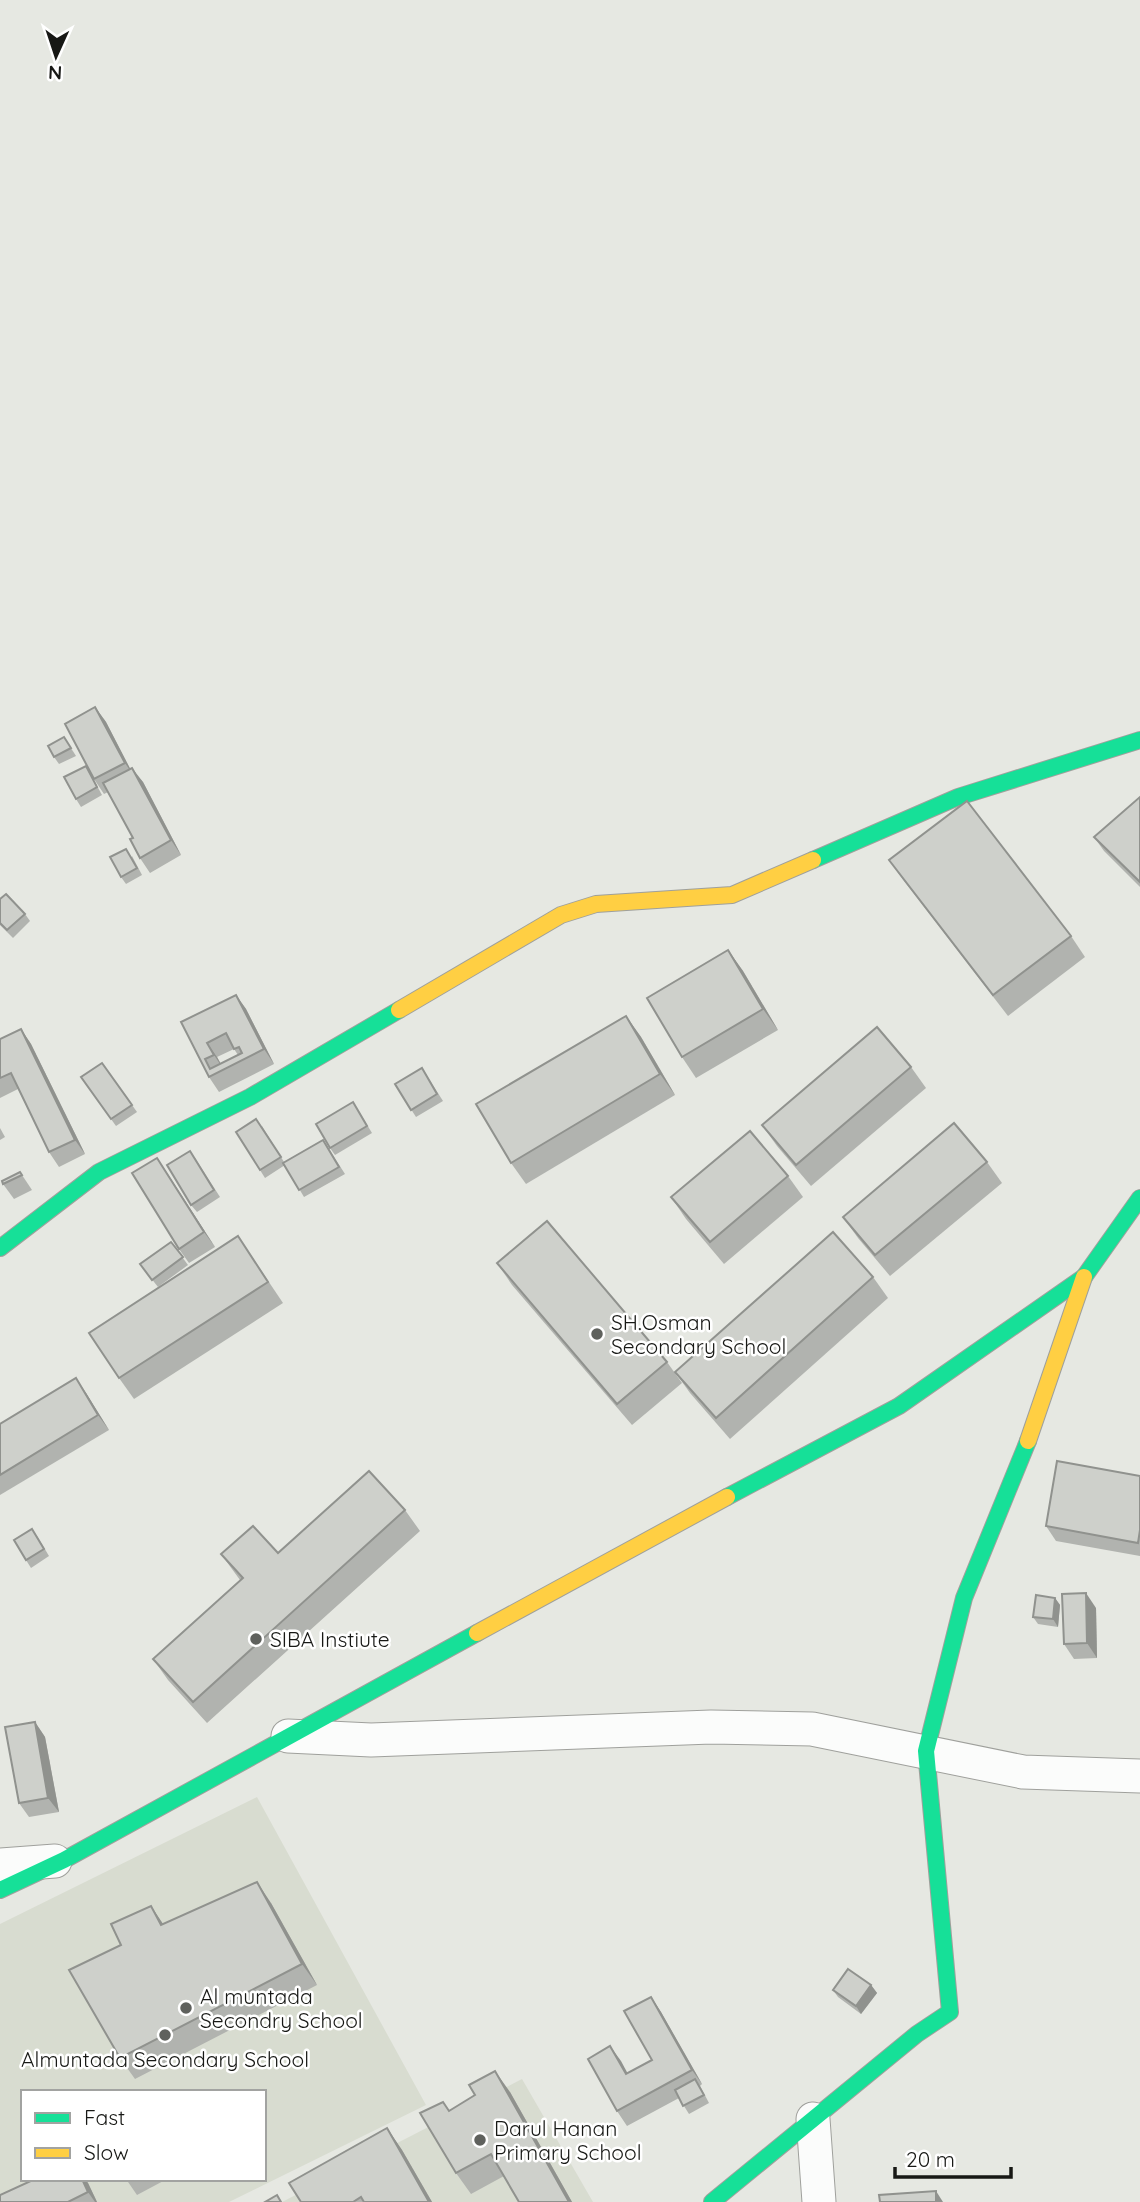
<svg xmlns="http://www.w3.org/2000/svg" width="1140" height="2202" font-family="Quicksand,sans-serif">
<rect width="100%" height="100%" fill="#e6e8e2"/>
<g fill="#d8dcd0" fill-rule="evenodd">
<path d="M257,1797L426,2105L229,2202H0V1924ZM23,2092H264V2179H23Z"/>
<polygon points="522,2079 593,2202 282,2202"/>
</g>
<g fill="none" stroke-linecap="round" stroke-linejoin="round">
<defs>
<g id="street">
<polyline points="288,1736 371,1740 711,1727 812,1729 1023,1772 1140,1776"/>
<polyline points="0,1865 55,1861"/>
<polyline points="813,2119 819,2202"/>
</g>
<g id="fast">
<polyline points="813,860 958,797 1140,740"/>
<polyline points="0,1248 99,1172 250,1097 399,1010"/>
<polyline points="727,1497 899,1406 1084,1277 1140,1198"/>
<polyline points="0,1890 64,1860 477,1633"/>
<polyline points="712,2202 917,2034 950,2012 926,1751 964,1598 1028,1441"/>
</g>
<g id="slow">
<polyline points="399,1010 561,915 596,904 732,895 813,860"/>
<polyline points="1028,1441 1084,1277"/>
<polyline points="477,1633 727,1497"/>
</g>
</defs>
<use href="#street" stroke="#9fa09c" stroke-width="35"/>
<use href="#fast" stroke="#9fa09c" stroke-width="18"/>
<use href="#slow" stroke="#9fa09c" stroke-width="18"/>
<use href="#street" stroke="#fbfcfb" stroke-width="33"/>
<use href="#fast" stroke="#16e098" stroke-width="16"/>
<use href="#slow" stroke="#ffcf43" stroke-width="16"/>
</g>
<g fill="#b1b3af" fill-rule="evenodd">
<polygon points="95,707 106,722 130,769 143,782 181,855 150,873 140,858 133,838 108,792 104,794 94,779"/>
<polygon points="64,737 76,756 59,764 54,757"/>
<polygon points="86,766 102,795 81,807 76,799"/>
<polygon points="1140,797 1140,887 1104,851 1094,837"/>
<polygon points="132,856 142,875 126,884 121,877"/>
<polygon points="889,860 1071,936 1085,957 1008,1016 904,881"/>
<polygon points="0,899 25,914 30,921 13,938 0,925"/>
<polygon points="728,950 743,971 778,1030 696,1078 682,1057"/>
<path d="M236,995L246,1009L274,1064L219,1092L209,1077L181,1022ZM234,1049L238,1055L221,1064L217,1057Z"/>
<polygon points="626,1016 641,1037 675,1095 526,1184 511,1163"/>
<polygon points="21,1029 31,1044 85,1154 59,1167 49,1152 18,1089 0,1098 0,1039"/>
<polygon points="102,1063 137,1112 116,1126 81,1077"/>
<polygon points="911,1067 926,1088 811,1186 777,1146 762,1125"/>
<polygon points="422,1068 443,1101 416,1117 395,1084"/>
<polygon points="358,1110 372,1133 335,1155 330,1148"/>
<polygon points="262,1126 284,1162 323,1140 345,1174 304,1197 285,1165 265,1178 260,1170"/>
<polygon points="0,1128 5,1137 0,1140"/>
<polygon points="195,1158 220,1197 197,1212 191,1205"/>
<polygon points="987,1162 1002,1183 890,1276 858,1238 843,1217"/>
<polygon points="20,1172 32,1190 14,1199 3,1184"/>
<polygon points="167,1173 215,1247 189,1263 179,1249"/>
<polygon points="788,1176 803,1197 724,1264 686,1219 671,1197"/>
<polygon points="238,1236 283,1303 134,1399 119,1378"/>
<polygon points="171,1242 188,1265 158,1287 140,1264"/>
<polygon points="497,1263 667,1362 682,1383 632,1425 512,1285"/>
<polygon points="873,1277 888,1298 730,1439 690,1393 675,1372"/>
<polygon points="86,1393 109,1430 0,1495 0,1424"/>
<polygon points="1140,1476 1140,1556 1056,1541 1046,1526"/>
<polygon points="405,1510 420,1531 207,1723 168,1680 153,1659 240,1580 221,1554 278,1553"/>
<polygon points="37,1536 49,1556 31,1568 26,1560"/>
<polygon points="1055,1598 1060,1605 1058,1627 1038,1624 1033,1617"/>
<polygon points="1096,1608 1097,1658 1074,1659 1064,1644"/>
<polygon points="35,1722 45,1737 59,1812 29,1817 19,1803"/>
<polygon points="271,1903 317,1985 135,2079 120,2058 121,1945 151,1906 163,1924"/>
<polygon points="871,1985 877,1993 861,2014 838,1997 833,1990"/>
<polygon points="651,1997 661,2012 702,2084 700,2086 709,2103 689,2114 679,2098 627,2126 617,2111 610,2046 627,2073 652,2060"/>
<polygon points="510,2092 572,2202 519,2202 504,2176 471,2194 456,2173 443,2102 449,2110"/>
<polygon points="387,2128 402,2150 432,2202 301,2202"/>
<polygon points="126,2179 167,2179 137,2195"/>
<polygon points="88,2183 97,2202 0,2202"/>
</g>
<g fill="#90928e">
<polygon points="95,707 106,722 135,778 125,763"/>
<polygon points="132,768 143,782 181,855 171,840"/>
<polygon points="728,950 743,971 778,1030 763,1009"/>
<polygon points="236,995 246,1009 274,1064 264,1049"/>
<polygon points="626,1016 641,1037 675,1095 660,1074"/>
<polygon points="21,1029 31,1044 85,1154 75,1140"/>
<polygon points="207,1043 217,1057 224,1070 214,1055"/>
<polygon points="157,1158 167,1173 215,1247 204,1232"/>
<polygon points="76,1378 86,1393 109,1430 98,1415"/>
<polygon points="1086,1593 1096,1608 1097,1658 1087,1643"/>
<polygon points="1055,1598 1060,1605 1058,1627 1053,1619"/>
<polygon points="35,1722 45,1737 59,1812 48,1798"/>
<polygon points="257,1882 271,1903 317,1985 302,1964"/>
<polygon points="151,1906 165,1927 161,1925"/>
<polygon points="871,1985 877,1993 861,2014 856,2006"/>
<polygon points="651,1997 661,2012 702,2084 692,2070"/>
<polygon points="610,2046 621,2061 636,2089 626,2074"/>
<polygon points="495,2071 510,2092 572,2202 569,2202"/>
<polygon points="387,2128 402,2150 432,2202 429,2202"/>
<polygon points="82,2179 86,2179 88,2183 97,2202 95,2202 88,2192"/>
<polygon points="936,2191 943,2202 936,2202"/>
</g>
<g fill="#ced0cb" stroke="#90928e" stroke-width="2" fill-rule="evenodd">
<polygon points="95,707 125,763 94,779 65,724"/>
<polygon points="64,737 71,748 54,757 48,746"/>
<polygon points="86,766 97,787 76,799 64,777"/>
<polygon points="132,768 171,840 140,858 130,839 133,838 103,783"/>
<polygon points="1140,797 1140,882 1094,837"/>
<polygon points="967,801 1071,936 993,995 889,860"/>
<polygon points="126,849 137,868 121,877 110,857"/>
<polygon points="6,894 25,914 7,930 0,923 0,899"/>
<polygon points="728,950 763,1009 682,1057 647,998"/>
<path d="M236,995L264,1049L209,1077L181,1022ZM226,1033L234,1049L239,1047L242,1053L210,1069L205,1059L214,1055L207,1043Z"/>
<polygon points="626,1016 660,1074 511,1163 476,1104"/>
<polygon points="877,1027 911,1067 796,1165 762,1125"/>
<polygon points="21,1029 75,1140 49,1152 11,1073 0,1078 0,1039"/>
<polygon points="102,1063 132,1105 111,1119 81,1077"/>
<polygon points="422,1068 437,1094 411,1110 395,1084"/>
<polygon points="353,1102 367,1126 330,1148 316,1124"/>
<polygon points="256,1119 281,1157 260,1170 236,1132"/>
<polygon points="954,1123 987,1162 875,1255 843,1217"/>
<polygon points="750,1131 788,1176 710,1242 671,1197"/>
<polygon points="323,1140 339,1167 299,1190 283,1163"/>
<polygon points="190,1151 214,1190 191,1205 167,1165"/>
<polygon points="157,1158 204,1232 179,1249 132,1173"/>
<polygon points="20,1172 22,1175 3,1184 2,1181"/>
<polygon points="547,1221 667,1362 617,1404 497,1263"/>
<polygon points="833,1232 873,1277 716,1418 675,1372"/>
<polygon points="238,1236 268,1282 119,1378 89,1333"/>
<polygon points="171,1242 183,1257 152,1280 140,1264"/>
<polygon points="76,1378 98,1415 0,1475 0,1424"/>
<polygon points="1057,1461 1140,1476 1140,1530 1138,1543 1046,1526"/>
<polygon points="369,1471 405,1510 193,1702 153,1659 243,1578 221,1554 253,1526 278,1553"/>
<polygon points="32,1529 44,1549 26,1560 14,1540"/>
<polygon points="1086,1593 1087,1643 1064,1644 1062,1594"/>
<polygon points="1036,1595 1055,1598 1053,1619 1033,1617"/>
<polygon points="35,1722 48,1798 19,1803 5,1727"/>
<polygon points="257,1882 302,1964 120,2058 69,1970 121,1945 111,1924 151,1906 161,1925"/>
<polygon points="848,1969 871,1985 856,2006 833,1990"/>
<polygon points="651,1997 692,2070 617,2111 588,2059 610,2046 626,2074 652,2060 624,2011"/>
<polygon points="495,2071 569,2202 519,2202 491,2154 456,2173 420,2113 443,2102 449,2111 475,2095 469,2085"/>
<polygon points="695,2079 704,2095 683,2106 675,2090"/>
<polygon points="387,2128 429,2202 364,2202 361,2197 353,2202 301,2202 289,2183"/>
<polygon points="35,2179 82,2179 88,2192 68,2202 0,2202 0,2195"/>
<polygon points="936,2191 936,2202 880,2202 879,2195"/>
<polygon points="277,2195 281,2202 265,2202"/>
</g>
<g fill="#5f615d" stroke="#fff" stroke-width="2.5">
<circle cx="597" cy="1334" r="7"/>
<circle cx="256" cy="1639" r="7"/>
<circle cx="186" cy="2008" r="7"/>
<circle cx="165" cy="2035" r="7"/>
<circle cx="480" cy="2140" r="7"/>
</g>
<g text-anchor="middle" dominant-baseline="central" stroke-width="5" stroke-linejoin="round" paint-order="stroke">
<g font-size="21" fill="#171815" stroke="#fff" text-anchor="start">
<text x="611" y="1322">SH.Osman<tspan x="611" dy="24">Secondary School</tspan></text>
<text x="270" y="1639">SIBA Instiute</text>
<text x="200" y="1996">Al muntada<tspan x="200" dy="24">Secondry School</tspan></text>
<text x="165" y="2059" text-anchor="middle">Almuntada Secondary School</text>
<text x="494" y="2128">Darul Hanan<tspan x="494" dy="24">Primary School</tspan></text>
</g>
</g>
<rect x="21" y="2090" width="245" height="91" fill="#ffffff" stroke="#a2a3a1" stroke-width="2"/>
<rect x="35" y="2113" width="35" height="10" fill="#16e098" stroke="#a2a3a1" stroke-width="2"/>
<text x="84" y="2125" font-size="21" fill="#171815">Fast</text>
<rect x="35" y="2148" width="35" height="10" fill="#ffcf43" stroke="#a2a3a1" stroke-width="2"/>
<text x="84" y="2160" font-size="21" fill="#171815">Slow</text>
<g transform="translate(56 56) rotate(183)" stroke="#ffffff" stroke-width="5" paint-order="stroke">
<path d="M0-5L12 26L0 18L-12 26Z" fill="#171815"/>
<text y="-10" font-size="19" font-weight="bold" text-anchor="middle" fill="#171815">N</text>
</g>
<path d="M895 2167v10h116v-10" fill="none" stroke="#171815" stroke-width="3.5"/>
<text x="906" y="2167" font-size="21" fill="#171815" stroke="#ffffff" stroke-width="5" paint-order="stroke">20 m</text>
</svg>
